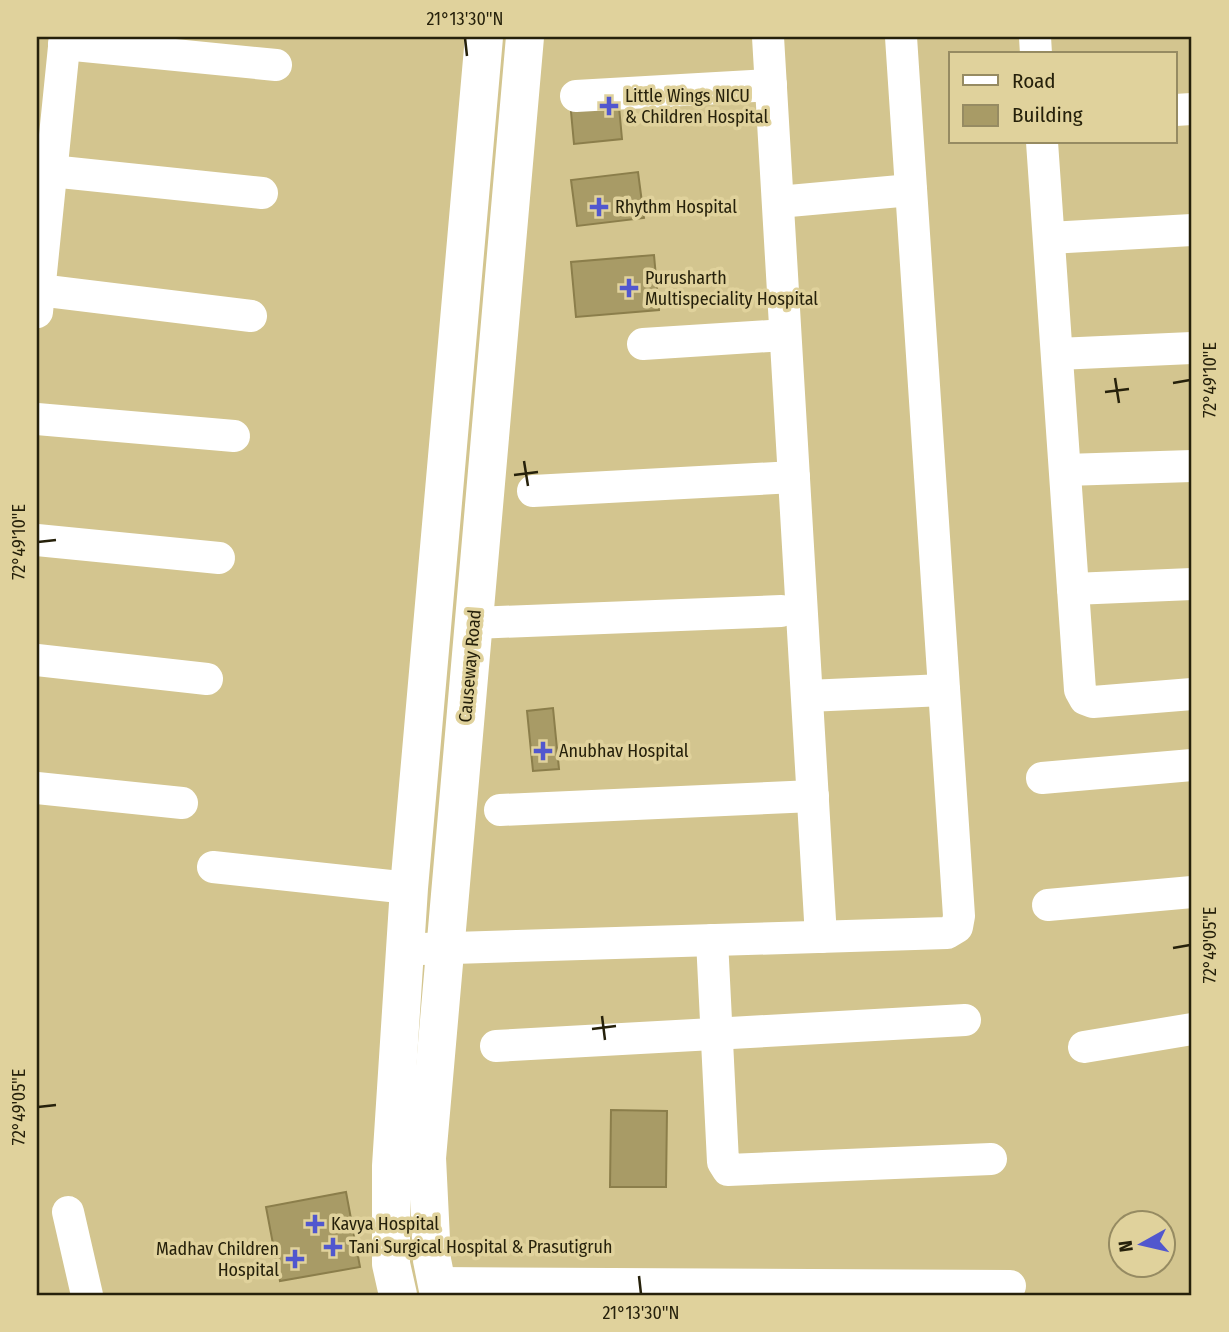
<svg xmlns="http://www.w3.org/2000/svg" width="1229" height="1332" font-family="'Fira Sans Condensed',sans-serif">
<rect width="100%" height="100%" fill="#d3c58f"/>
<g fill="#a89b66" stroke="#8b7e4b" stroke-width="2">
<polygon points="618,96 622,139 574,144 570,101"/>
<polygon points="638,172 644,218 577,226 571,180"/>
<polygon points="654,255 659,310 576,317 571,262"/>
<polygon points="553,708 559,769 533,771 527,711"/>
<polygon points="611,1110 667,1111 666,1187 610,1187"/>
<polygon points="346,1192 360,1267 280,1281 266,1207"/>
</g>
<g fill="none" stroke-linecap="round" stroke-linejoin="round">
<g stroke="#fff" stroke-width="32">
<polyline points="768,37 821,937"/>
<polyline points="1035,37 1036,54"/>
<polyline points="64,44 276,65"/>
<polyline points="576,96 771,85"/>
<polyline points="1175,110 1192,109"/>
<polyline points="1042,142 1080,690 1085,699 1093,702 1192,694"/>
<polyline points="51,171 262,193"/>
<polyline points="778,202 911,190"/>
<polyline points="1049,238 1192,230"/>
<polyline points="39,290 251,316"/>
<polyline points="37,312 65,37"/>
<polyline points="643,344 785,335"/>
<polyline points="1057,354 1192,348"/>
<polyline points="37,419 234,436"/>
<polyline points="1065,470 1192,466"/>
<polyline points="533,491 794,477"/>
<polyline points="37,540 219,558"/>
<polyline points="1073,589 1192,584"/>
<polyline points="474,623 781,611"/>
<polyline points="37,660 207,679"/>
<polyline points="807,696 944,690"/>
<polyline points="1042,778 1192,765"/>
<polyline points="37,788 182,803"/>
<polyline points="500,810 813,796"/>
<polyline points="213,867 409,888"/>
<polyline points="1048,905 1192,892"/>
<polyline points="712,940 723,1162 728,1170 991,1159"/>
<polyline points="421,949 947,933 957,927 959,916 901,37"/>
<polyline points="496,1046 965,1020"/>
<polyline points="1084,1047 1192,1029"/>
<polyline points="68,1212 87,1295"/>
<polyline points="436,1283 1010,1286"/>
</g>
<g stroke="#fff" stroke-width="38">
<polyline points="398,1295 391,1264 391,1166 409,888 484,37"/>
<polyline points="439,1295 432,1260 427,1158 525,37"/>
</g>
</g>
<path fill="none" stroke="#26210b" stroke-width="2.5" d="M465,38L467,56M1115,378L1119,403M1173,383L1190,380M1105,392L1129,389M524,461L528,486M514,475L538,472M38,542L56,540M1173,948L1190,945M602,1016L605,1040M592,1029L616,1026M38,1107L56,1105M639,1276L641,1294"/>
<g fill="#5157ce" stroke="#e0d29c" stroke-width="2.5">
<path d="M605.5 95.5h7v7h7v7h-7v7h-7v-7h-7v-7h7z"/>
<path d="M595.5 196.5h7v7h7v7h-7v7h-7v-7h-7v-7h7z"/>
<path d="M625.5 277.5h7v7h7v7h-7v7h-7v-7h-7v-7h7z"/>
<path d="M539.5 740.5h7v7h7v7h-7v7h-7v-7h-7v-7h7z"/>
<path d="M311.5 1213.5h7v7h7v7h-7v7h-7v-7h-7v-7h7z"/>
<path d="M329.5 1236.5h7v7h7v7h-7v7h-7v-7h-7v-7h7z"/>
<path d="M291.5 1248.5h7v7h7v7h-7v7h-7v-7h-7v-7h7z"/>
</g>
<g text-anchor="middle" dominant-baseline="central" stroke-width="7" stroke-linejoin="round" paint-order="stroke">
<g font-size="18" fill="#26210b" stroke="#e0d29c" text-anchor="start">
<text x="625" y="96">Little Wings NICU<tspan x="625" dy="21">&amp; Children Hospital</tspan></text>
<text x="615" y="207">Rhythm Hospital</text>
<text x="645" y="278">Purusharth<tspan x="645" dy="21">Multispeciality Hospital</tspan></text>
<text x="559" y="751">Anubhav Hospital</text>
<text x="331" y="1224">Kavya Hospital</text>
<text x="349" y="1247">Tani Surgical Hospital &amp; Prasutigruh</text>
<text x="279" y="1249" text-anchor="end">Madhav Children<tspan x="279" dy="21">Hospital</tspan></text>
</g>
<g font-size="18" fill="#26210b" stroke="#e0d29c">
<text transform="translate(470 666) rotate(-85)">Causeway Road</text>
</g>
</g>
<rect width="1229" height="1332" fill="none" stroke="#e0d29c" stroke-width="77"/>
<rect x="949" y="52" width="228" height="91" fill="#e0d29c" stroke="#968b62" stroke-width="2"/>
<rect x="963" y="75" width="35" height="10" fill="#ffffff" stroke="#968b62" stroke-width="2"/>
<text x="1012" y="88" font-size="21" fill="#26210b">Road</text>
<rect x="963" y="105" width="35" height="21" fill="#a89b66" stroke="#968b62" stroke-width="2"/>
<text x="1012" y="122" font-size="21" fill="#26210b">Building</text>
<g transform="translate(1142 1244) rotate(262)"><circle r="33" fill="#e0d29c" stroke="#968b62" stroke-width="2"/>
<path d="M0-5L12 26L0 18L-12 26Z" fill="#5157ce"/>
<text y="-10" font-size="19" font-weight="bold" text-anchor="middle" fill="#26210b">N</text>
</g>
<rect x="38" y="38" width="1152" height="1256" fill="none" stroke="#26210b" stroke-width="2.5"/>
<g font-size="18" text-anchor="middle" fill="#26210b">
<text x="465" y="25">21°13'30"N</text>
<text transform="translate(1210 380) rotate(-90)" y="6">72°49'10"E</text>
<text transform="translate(19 542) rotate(-90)" y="6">72°49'10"E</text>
<text transform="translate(1210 945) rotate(-90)" y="6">72°49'05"E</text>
<text transform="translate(19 1107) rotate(-90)" y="6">72°49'05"E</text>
<text x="641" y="1319">21°13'30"N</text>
</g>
</svg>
